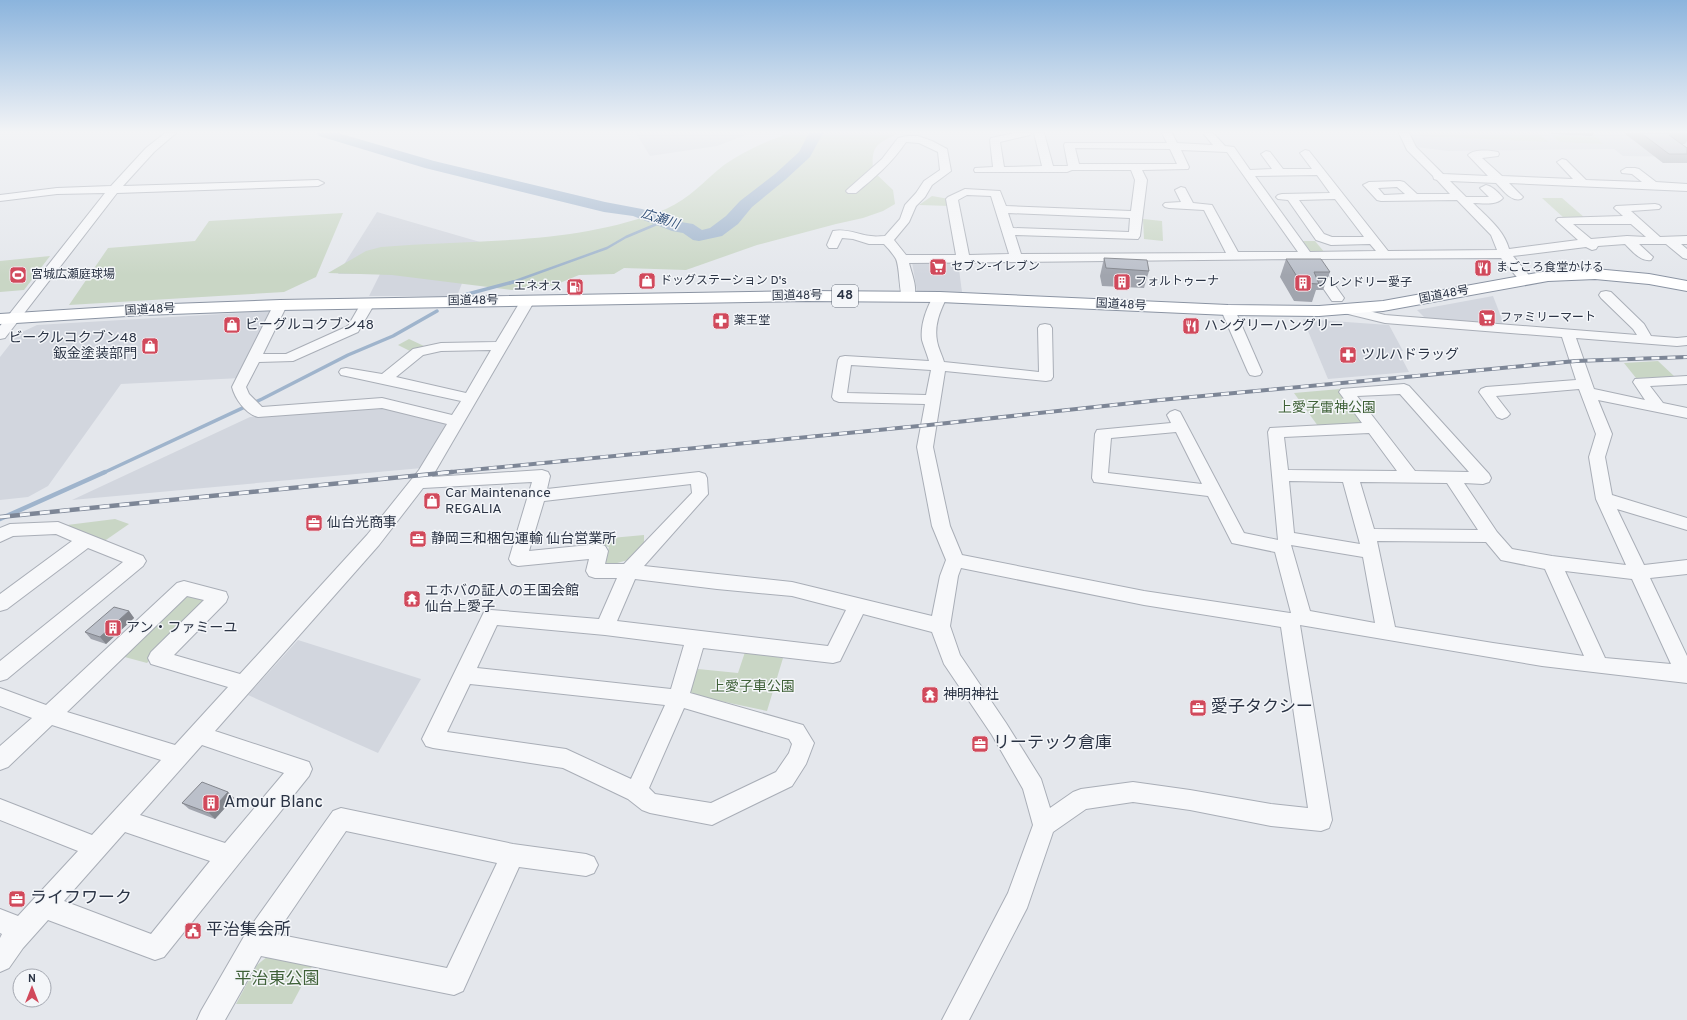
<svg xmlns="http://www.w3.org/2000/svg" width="1687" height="1020" font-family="Overpass,'Noto Sans JP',sans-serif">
<rect width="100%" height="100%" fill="#e4e7ec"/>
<g fill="#d2d6de">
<polygon points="636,133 751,133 717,146 650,156"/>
<polygon points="1410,133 1687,133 1687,157 1623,156 1614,149 1448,151 1416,147"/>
<polygon points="377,212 487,244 470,263 457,296 369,296 380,274 338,274"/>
<polygon points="912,262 958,262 962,292 917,291"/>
<polygon points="1493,296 1505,327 1426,319 1417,310"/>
<polygon points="274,311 241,378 121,384 48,486 28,497 0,500 0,357 18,334 37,325"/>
<polygon points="1303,319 1389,325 1403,351 1398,351 1409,372 1328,379"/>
<polygon points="380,408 447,424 422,468 72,500 250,417"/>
<polygon points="298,640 421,679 378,753 248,695"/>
</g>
<g fill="#c9d6c5">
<path d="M789,133H899C877,144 871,144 873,171L893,190L895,204L883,211L863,218L836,224L757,245L686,270L624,268L614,274L579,275L555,285L512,290L392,275L328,273L366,251L381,247C476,239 575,246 666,209C689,199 705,180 724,165C744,151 767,141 789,133Z"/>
<polygon points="1418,133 1538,133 1549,142 1421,136"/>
<polygon points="1552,136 1596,137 1603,144 1560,142"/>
<polygon points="932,196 949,199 950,206 919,205"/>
<polygon points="1542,198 1562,198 1585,218 1564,218"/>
<polygon points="343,213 316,277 284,292 69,305 108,248 195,241 209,221"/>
<polygon points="1143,219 1162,221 1163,241 1144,239"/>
<polygon points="1297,241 1315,241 1325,253 1307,253"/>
<polygon points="50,256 24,290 0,292 0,261"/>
<polygon points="409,339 424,346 412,352 398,345"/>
<polygon points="1658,361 1675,377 1636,378 1624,363"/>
<polygon points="1340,389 1367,423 1318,426 1294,393"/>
<polygon points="115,519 129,524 103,542 67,525"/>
<polygon points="644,535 644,545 628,560 610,565 605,562 609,547 600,545 600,539"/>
<polygon points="186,592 211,599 147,663 121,656"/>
<polygon points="745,652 783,658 767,711 687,694 698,669 738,673"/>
<polygon points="273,952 315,961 292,1004 236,1004 257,965"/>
</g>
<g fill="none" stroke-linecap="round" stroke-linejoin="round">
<polyline stroke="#9fb4cc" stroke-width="2.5" points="510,283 607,248 626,237 664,221"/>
<g stroke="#9fb4cc" stroke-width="3.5">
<polyline points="464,295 513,282"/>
<polyline points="103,473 262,399 348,355 393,336 437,311"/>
</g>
<polyline stroke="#9fb4cc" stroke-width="4.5" points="0,519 105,472"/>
<polygon fill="#9fb4cc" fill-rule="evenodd" points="317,133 338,133 434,161 605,202 642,209 681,222 693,224 702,230 710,228 726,216 740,201 775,174 799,152 809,133 823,133 810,157 785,180 752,207 738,224 722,236 699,241 693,240 683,233 672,231 633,216 604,212 425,168 319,136"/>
<defs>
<g id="minor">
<polygon points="165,133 176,133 154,152 123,186 318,180 324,183 318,186 117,193 5,338 0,339 0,326 105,193 57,194 0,201 0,195 57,188 111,186 146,148"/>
<path d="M1014,133H1031L1030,135L1000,142L1004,167L1042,166L1034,133H1044L1053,166H1068L1064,145L1065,143H1167L1162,133H1172L1177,143L1213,145L1203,133H1213L1225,146L1234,147L1250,170L1272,169L1261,154L1266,151L1270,152L1283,169H1312L1300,153L1305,150L1309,151L1388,251L1497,250L1491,235L1457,200L1381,201L1377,200L1365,187L1363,185L1369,182L1400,181L1404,182L1417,194H1450L1437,180L1434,179L1433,176L1407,150L1399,133H1409L1416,147L1443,174L1488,176L1468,155C1473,149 1490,150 1498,152L1499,154L1498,156L1482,158L1502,176L1573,179L1557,162L1562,159L1566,160L1586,180L1642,182L1632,174L1622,173L1621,171L1626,168H1635L1639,169L1656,182L1687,184V191L1509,183L1523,197L1521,199C1511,202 1502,189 1496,183L1450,181L1466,197H1489L1480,188L1486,185C1492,186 1499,193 1503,198C1496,206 1482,203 1473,203C1487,217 1504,230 1509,249L1578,240L1558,222L1556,220L1558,218L1623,216L1614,208L1616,206L1655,204L1659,205L1661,207L1659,209L1631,211L1660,237L1687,236V244H1681L1687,249V259L1683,258L1666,244H1639L1653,257L1651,260C1641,262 1632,251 1625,244L1598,246L1596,249L1592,250L1586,247L1513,256L1532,279L1531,282H1521L1501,258L1316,259L1344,298L1342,301H1332L1303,259L909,263C911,272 919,290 913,299H903C899,293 900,268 896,259C893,254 888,248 884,244H869L853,239L842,238L837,248H829L827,245L833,231C847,228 858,235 871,236C876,237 880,236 885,236L900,219L905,205L916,193L924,181L940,170L938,152L919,143L906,142C892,163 874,178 856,193H848L846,191L848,189L882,159L898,138L907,136H918L932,141L947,149L951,171L932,185L925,197L916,206L909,222L894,240L906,255H956L946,199L948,197L965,189L1000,191L1006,206L1131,211L1135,180L1131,170H1072L1067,172H975L974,170L975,168L993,167L990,140L991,138ZM1075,148L1170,149L1177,164H1079ZM1181,150L1227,152L1298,252H1238L1212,205L1193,203L1185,188L1181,187L1175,190L1181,202L1165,203L1163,205L1165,207L1169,208L1204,210L1226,253L1021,254L1015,235L1138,239L1140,236L1147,180L1142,170L1188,169L1189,167ZM1317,175L1330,193L1282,194L1278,195L1276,197L1278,199L1288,200L1316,240L1331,245L1370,244L1376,251L1310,252L1255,176ZM1397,187L1405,194L1384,195L1378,188ZM967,195L991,196L1009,254L969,255L958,200ZM1335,199L1364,237H1332L1324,234L1299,200ZM1008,213L1130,218L1129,232L1013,228ZM1573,224H1631L1646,237L1627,236L1591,239Z"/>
<path d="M1606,291L1611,292L1644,324L1651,336L1677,338L1687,337V345L1677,346L1576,338L1594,389L1645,400L1633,382L1635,379L1687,376V384L1650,386L1663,403L1687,408V418L1598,400L1612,434L1605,457L1612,495L1687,518V530L1617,509L1644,565L1687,560V574L1650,578L1687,656V683L1542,666L1300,625L1332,820L1329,828L1321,831L1271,826L1190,810L1133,802L1086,809L1053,832L1027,908L969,1020H942L1008,893L1033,825L1023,789L992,735L944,664L932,632L863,614L840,661L833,663L703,648L690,693L803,725L814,743L806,764L792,786L720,821L712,825L650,813L642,810L628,799L563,768L433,748L426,746L422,739L484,612L491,610L599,619L617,578H595L589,576L586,571L589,559L518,566L512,564L509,559L532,482L423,488L379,545L215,731L309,762L312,769L309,776L164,957L155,960L48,920L23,948L9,968L0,972V938L2,934L0,933V909L18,916L78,851L0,820V799L92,835L161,760L52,725L8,767L0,770V746L32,718L0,706V688L46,705L177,583L184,581L226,592L228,597L226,602L174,655L240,674L367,535L419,470L447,424L382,408L258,417C246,414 235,399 232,387L275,302H285L287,305L263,354H286L348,326L363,300H373L375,303L358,332L293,361L259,362L246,387L249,394L262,407L382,398L452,415L461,401L346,376L341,375L339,372L341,369L346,368L382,374L413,349L441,343L496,342L523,297H533L535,300L432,477L542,470L548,472L550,476L547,489L699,472L705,474L707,478L708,494L644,566L792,582L932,616L940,576L946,560L932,526L917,447L925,404L839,402L834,400L832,397L838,360L840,357L845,356L929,361C927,354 924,347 922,340C920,325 927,306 935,294H945L947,297C940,311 934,325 937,341C938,348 942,355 944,362L1039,372L1038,328L1040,325L1045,324L1050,325L1052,328L1053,377L1051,380L1046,381L945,371L933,447L950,526L962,555L1144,591L1290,613H1291L1275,552L1232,543L1208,496L1094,482L1092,478L1095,434L1097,430L1171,423L1167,415L1170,412L1175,410L1180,412L1244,533L1278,540L1268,432L1270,428L1362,423L1339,392L1341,389L1404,384L1409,386L1489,474L1491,478L1489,482L1483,484L1464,483L1497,532L1512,549L1552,556L1626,565L1596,499L1589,457L1596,434L1579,389L1496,396L1510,414L1507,417L1502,419L1497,417L1479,392L1481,389L1486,387L1576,380L1562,337L1385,323L1344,313L1342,310L1344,307L1349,306L1385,315L1637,335L1633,329L1601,298L1599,295L1601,292ZM491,350L466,393L396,377L423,355L441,351ZM851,365L931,370L926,395L847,393ZM1400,394L1469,472L1415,471L1357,396ZM1176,432L1202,484L1108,473L1111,438ZM1369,433L1397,471L1288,470L1284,437ZM1289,481L1343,482L1360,544L1294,533ZM1360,482L1447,483L1478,530L1374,529ZM691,484L692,493L624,564H605L608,551L605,546L599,544L529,551L544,501ZM1377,541L1486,542L1501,560L1545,569L1584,656L1493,643L1395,627ZM1291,545L1363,557L1375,623L1310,611ZM961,568L1144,605L1281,627L1308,808L1271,804L1190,790L1133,782L1081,789L1073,792L1050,808L1041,779L1006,723L960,655L950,626L958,576ZM1565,571L1632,579L1671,664L1605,658ZM635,579L717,589L792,596L846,610L828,646L617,621ZM187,596L204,600L151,652L148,658L151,664L228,687L175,745L67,712ZM497,625L605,635L684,645L671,689L477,668ZM470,684L665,705L631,779L566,749L447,732ZM684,708L789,739L792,744L789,753L776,772L711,803L655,794L649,788ZM202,745L284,773L225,843L140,815ZM125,832L210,861L151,934L64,901Z"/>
<polygon points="1228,306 1233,307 1235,310 1262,372 1260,375 1255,376 1250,375 1248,372 1221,310 1223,307"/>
<polygon points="58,522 143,556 146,561 143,566 7,679 0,681 0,661 123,562 88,548 7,609 0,611 0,594 72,541 56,534 13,536 0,542 0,528 10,524"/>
<path d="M341,808L513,844L586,854L594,857L598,865L594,873L586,876L519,867L463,991L454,995L261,956L225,1020H197L201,1011L246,933L333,811ZM346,831L497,863L447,968L276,934Z"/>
</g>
<polygon id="highway" points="1595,269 1649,274 1687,281 1687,291 1649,284 1595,279 1548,281 1383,311 1319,316 1228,315 940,302 807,301 280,310 143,315 0,324 0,314 143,305 280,300 807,291 940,292 1228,305 1319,306 1383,301 1548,271"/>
</defs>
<use href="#minor" stroke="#a9aeb7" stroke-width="2"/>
<use href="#highway" stroke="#8b94a3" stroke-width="2"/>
<use href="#minor" fill="#f7f8fa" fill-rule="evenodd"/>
<use href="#highway" fill="#fff" fill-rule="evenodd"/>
<defs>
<polyline id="rail-far1" points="441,473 929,425 1160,400 1576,361 1687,357"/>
<polyline id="rail" points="0,517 452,472"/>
</defs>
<use href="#rail-far1" stroke="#7d8696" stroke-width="4"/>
<use href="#rail" stroke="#7d8696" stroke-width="4.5"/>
<use href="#rail-far1" stroke="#f4f6f9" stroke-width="2.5" stroke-dasharray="8" stroke-linecap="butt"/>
<use href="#rail" stroke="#f4f6f9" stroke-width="3" stroke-dasharray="10" stroke-linecap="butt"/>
</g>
<g fill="#a1a5ae">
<polygon points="1550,133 1594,133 1592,136 1552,134"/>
<polygon points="1624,133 1687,133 1687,141 1685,144 1682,144 1687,148 1687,163 1663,163"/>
<polygon points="1104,258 1149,271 1144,288 1102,286 1100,276"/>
<polygon points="1286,259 1330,272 1323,290 1316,290 1312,302 1294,301 1280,277"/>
<polygon points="129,611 134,618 106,644 91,639 85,632"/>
<polygon points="228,792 234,798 215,819 189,809 182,803"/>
</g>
<g fill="#83868d">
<polygon points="129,611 134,618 106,644 100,637"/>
<polygon points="228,792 234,798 215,819 209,813"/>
</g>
<g fill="#bbc0ca" stroke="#83868d">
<polygon points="1641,133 1687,133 1687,135 1669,135 1687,148 1687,154 1669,154"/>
<polygon points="1104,258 1147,260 1149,271 1106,268"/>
<polygon points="1286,259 1321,259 1330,272 1314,272 1319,284 1301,283"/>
<polygon points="114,607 129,611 100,637 85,632"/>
<polygon points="202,782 228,792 209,813 182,803"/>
</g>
<linearGradient id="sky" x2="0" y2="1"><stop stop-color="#8bb4dd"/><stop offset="0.48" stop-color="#f3f4f6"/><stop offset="1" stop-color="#f3f4f6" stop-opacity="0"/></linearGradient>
<rect width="1687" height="275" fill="url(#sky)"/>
<defs>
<symbol id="supermarket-square" viewBox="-11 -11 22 22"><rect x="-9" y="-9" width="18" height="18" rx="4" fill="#d1495b" stroke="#f4f6f9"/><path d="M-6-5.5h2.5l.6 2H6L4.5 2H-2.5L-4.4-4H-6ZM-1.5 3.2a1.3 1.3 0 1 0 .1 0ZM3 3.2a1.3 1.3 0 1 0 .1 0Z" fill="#fff"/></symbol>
<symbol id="restaurant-square" viewBox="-11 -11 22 22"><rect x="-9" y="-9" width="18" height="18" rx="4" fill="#d1495b" stroke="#f4f6f9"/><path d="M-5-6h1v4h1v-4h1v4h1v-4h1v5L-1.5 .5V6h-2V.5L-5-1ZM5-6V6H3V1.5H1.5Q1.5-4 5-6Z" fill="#fff"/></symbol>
<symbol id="stadium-square" viewBox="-11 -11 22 22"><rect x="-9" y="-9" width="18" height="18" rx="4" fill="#d1495b" stroke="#f4f6f9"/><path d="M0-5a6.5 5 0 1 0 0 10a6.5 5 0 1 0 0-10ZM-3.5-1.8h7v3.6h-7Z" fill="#fff"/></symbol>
<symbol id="shop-square" viewBox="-11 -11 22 22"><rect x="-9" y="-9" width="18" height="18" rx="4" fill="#d1495b" stroke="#f4f6f9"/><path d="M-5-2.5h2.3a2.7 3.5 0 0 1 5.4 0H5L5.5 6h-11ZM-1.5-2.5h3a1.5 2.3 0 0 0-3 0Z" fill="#fff"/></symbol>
<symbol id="building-square" viewBox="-11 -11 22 22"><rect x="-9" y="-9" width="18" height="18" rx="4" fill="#d1495b" stroke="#f4f6f9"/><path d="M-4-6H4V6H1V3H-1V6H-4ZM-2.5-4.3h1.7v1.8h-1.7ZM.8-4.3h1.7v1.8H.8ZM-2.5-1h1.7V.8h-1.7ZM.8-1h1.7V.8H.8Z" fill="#fff"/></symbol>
<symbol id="fuel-square" viewBox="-11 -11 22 22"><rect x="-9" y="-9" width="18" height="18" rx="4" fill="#d1495b" stroke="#f4f6f9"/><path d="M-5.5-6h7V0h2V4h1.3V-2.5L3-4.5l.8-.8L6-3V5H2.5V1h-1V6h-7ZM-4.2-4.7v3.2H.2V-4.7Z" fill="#fff"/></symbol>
<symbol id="pharmacy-square" viewBox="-11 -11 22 22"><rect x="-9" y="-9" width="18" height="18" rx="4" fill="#d1495b" stroke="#f4f6f9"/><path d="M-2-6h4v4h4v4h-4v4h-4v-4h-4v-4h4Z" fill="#fff"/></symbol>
<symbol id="office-square" viewBox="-11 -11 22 22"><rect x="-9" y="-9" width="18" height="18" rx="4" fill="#d1495b" stroke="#f4f6f9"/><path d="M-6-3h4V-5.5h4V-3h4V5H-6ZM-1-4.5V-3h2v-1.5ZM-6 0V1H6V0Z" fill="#fff"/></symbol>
<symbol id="temple-square" viewBox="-11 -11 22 22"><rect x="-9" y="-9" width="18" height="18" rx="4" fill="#d1495b" stroke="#f4f6f9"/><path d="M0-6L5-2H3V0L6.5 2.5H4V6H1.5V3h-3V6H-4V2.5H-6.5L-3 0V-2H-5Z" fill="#fff"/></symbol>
<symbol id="civic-square" viewBox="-11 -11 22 22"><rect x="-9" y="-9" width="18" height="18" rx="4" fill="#d1495b" stroke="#f4f6f9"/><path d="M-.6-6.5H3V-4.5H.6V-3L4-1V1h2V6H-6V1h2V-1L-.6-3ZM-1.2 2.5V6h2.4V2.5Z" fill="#fff"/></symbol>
</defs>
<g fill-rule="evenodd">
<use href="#supermarket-square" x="928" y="257" width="20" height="20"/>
<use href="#restaurant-square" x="1473" y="258" width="20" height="20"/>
<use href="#stadium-square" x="8" y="265" width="20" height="20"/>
<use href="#shop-square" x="637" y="271" width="20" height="20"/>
<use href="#building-square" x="1112" y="272" width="20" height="20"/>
<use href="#building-square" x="1293" y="273" width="20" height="20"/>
<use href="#fuel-square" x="565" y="277" width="20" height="20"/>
<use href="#supermarket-square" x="1477" y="308" width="20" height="20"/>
<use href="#pharmacy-square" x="711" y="311" width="20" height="20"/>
<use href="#shop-square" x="222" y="315" width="20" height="20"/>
<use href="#restaurant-square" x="1181" y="316" width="20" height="20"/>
<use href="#shop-square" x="140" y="336" width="20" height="20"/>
<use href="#pharmacy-square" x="1338" y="345" width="20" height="20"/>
<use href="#shop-square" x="422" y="491" width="20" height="20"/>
<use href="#office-square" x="304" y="513" width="20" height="20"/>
<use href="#office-square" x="408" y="529" width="20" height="20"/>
<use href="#temple-square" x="402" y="589" width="20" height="20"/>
<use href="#building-square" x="103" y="618" width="20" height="20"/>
<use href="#temple-square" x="920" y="685" width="20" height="20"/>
<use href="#office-square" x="1188" y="698" width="20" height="20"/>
<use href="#office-square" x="970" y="734" width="20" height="20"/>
<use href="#building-square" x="201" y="793" width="20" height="20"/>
<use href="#office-square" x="7" y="889" width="20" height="20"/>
<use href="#civic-square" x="183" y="921" width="20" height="20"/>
</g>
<g text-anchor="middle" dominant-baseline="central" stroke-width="3" stroke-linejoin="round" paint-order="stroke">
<g font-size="12" fill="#2b3445" stroke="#f4f6f9" text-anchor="start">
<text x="951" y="267">セブン-イレブン</text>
<text x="1496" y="268">まごころ食堂かける</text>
<text x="31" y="275">宮城広瀬庭球場</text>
<text x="660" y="281">ドッグステーション D's</text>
<text x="1135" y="282">フォルトゥーナ</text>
<text x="1316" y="283">フレンドリー愛子</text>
<text x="562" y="287" text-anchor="end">エネオス</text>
<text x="1500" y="318">ファミリーマート</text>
<text x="734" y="321">薬王堂</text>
</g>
<g font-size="12" fill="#2b3445" stroke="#f4f6f9">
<text transform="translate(1444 295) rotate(-11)">国道48号</text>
<text transform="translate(797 296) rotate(-1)">国道48号</text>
<text transform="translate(473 301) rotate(-1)">国道48号</text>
<text transform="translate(1121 305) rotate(3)">国道48号</text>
<text transform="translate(150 310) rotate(-3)">国道48号</text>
</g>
<g font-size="13" font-style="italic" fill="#34527a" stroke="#f4f6f9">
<text transform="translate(660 220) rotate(18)">広瀬川</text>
</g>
<rect fill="#f4f6f9" stroke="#676e7b" stroke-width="1" x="832" y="285" width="26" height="22" rx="3"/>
<g font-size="13" font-weight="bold" fill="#2b3445">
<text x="845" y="296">48</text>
</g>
<g font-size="14" fill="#2b3445" stroke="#f4f6f9" text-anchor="start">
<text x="245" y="325">ビーグルコクブン48</text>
<text x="1204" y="326">ハングリーハングリー</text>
<text x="137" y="338" text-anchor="end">ビークルコクブン48<tspan x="137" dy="16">鈑金塗装部門</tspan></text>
<text x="1361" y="355">ツルハドラッグ</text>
<text x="445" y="493">Car Maintenance<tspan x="445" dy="16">REGALIA</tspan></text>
<text x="327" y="523">仙台光商事</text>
<text x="431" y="539">静岡三和梱包運輸 仙台営業所</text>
<text x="425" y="591">エホバの証人の王国会館<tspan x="425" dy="16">仙台上愛子</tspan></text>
<text x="126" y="628">アン・ファミーユ</text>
<text x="943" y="695">神明神社</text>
</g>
<g font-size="14" fill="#3f6138" stroke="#f4f6f9">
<text x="1327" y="408">上愛子雷神公園</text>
<text x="753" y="687">上愛子車公園</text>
</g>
<g font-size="17" fill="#2b3445" stroke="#f4f6f9" text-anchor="start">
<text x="1211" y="708">愛子タクシー</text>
<text x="993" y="744">リーテック倉庫</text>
<text x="224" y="803">Amour Blanc</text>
<text x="30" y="899">ライフワーク</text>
<text x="206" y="931">平治集会所</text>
</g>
<g font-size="17" fill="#3f6138" stroke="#f4f6f9">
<text x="277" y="980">平治東公園</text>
</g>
</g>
<g transform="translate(32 988)"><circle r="19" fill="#f4f6f9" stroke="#a4a8b1"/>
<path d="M0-3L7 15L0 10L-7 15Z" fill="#d1495b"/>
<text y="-6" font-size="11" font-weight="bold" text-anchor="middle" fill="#2b3445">N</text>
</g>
</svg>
